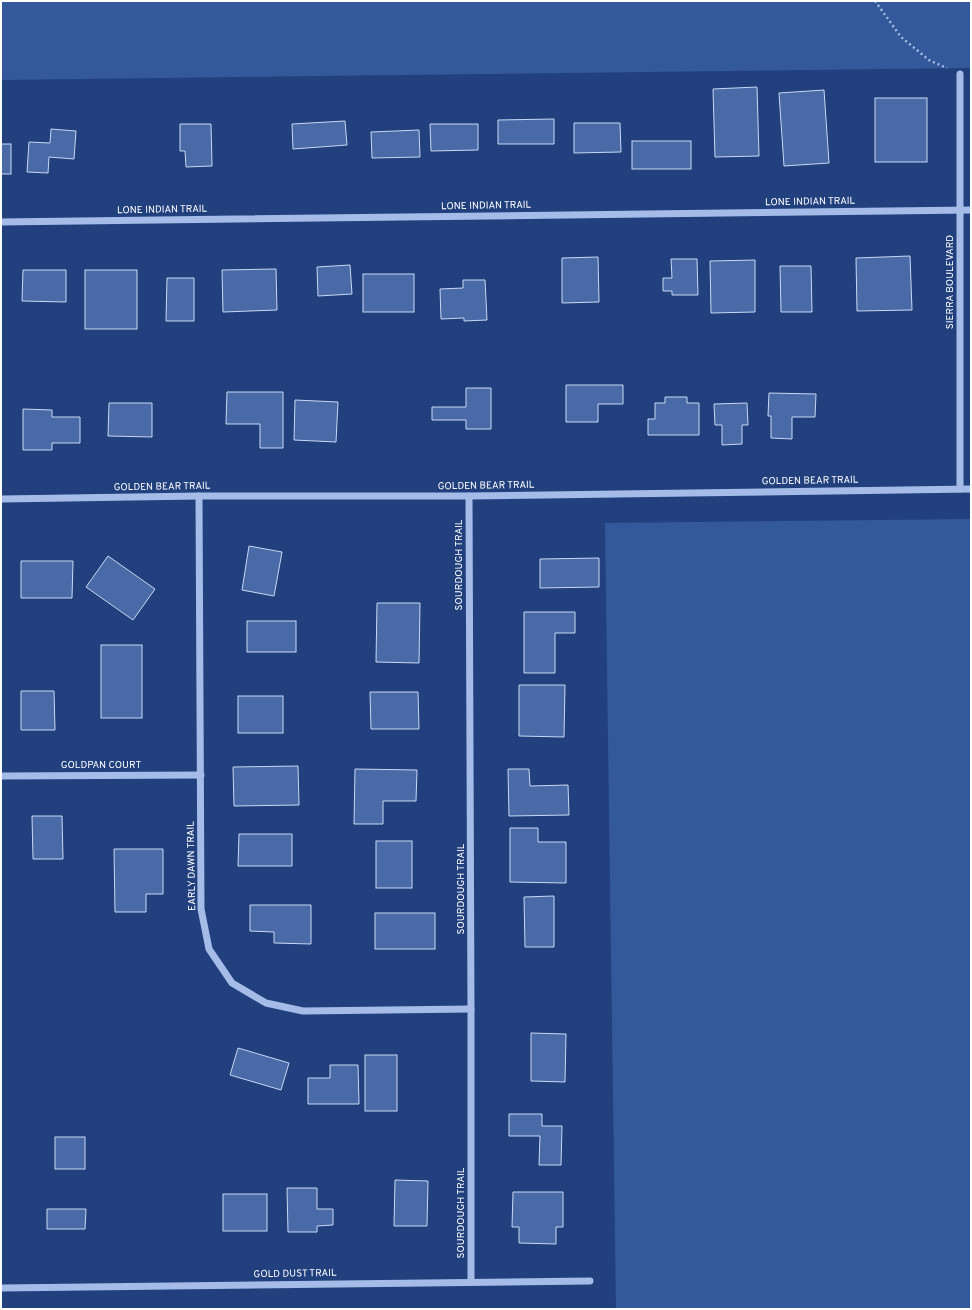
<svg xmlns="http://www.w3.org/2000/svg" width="972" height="1310" font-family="Overpass,sans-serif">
<rect width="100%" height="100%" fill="#21407d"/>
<g fill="#34599b">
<polygon points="1,1 971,1 971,68 1,80"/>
<polygon points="971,519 971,1309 616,1309 605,523"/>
</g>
<g fill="#496aa7" stroke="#c8d8f5">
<polygon points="757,87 759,156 715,157 713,89"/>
<polygon points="824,90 829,163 784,166 779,93"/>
<rect x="875" y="98" width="52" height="64"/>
<polygon points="554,119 554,144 498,144 498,120"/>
<polygon points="345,121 347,145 293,149 292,124"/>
<polygon points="574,123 620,123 621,152 574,153"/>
<polygon points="180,124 211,124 212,166 186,167 185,151 180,151"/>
<polygon points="430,124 478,124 478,150 431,151"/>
<polygon points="51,129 76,131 74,159 49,157 48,173 27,172 29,142 50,143"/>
<polygon points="419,130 420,157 372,158 371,132"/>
<rect x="632" y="141" width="59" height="28"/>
<rect x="1" y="144" width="10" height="30"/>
<polygon points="910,256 912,310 857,311 856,258"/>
<polygon points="598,257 599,302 562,303 562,258"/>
<polygon points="671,259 697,259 698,295 672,295 672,291 663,291 663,278 672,278"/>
<polygon points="755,260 755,312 711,313 710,261"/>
<polygon points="350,265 352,294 318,296 317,267"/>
<polygon points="780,266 811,266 812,312 781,312"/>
<polygon points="276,269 277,310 223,312 222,270"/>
<polygon points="23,270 66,270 66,302 22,301"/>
<rect x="85" y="270" width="52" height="59"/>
<rect x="363" y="274" width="51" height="38"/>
<polygon points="167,278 194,278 194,321 166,321"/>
<polygon points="463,280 485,280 487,320 464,321 464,318 441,319 440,289 463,288"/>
<polygon points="566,385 623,385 623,404 598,404 598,422 566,422"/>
<polygon points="466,388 491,388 491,429 466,429 466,420 432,420 432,407 466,407"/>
<polygon points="227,392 283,392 283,448 260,448 260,424 226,424"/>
<polygon points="769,393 816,394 815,417 792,417 792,439 771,438 771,416 768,416"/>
<polygon points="665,397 687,397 687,403 699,403 699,435 648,435 648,419 655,419 655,403 665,403"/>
<polygon points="295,400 338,402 336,442 294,440"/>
<polygon points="109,403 152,403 152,437 108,436"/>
<polygon points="747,403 748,425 742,425 742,444 722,445 722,425 715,425 714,404"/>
<polygon points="23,409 52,410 52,417 80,417 80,443 52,443 52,450 23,450"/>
<polygon points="249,546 282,552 274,596 242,590"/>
<polygon points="108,556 155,589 133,620 86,587"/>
<polygon points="599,558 599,587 540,588 540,559"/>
<polygon points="21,561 73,561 72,598 21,598"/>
<polygon points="377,603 420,603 419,663 376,662"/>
<polygon points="524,612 575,612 575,633 555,633 555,673 524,673"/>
<rect x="247" y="621" width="49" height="31"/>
<rect x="101" y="645" width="41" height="73"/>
<polygon points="519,685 565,685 564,737 519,736"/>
<polygon points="21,691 54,691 55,730 21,730"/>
<polygon points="370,692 418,692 419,729 371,729"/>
<rect x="238" y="696" width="45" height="37"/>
<polygon points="298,766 299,805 234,806 233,767"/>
<polygon points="355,769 417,770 416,801 383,801 383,824 354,824"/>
<polygon points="508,769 529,769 530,786 568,785 569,815 509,816"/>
<polygon points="32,816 62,816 63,859 33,859"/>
<polygon points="510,828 538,828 538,842 566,842 566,883 510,882"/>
<polygon points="239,834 292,834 292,866 238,866"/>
<rect x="376" y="841" width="36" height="47"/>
<polygon points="114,849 163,849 163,894 146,894 146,912 115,912"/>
<polygon points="554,896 554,947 525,947 524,897"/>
<polygon points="250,905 311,905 311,944 274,943 274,932 250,931"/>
<rect x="375" y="913" width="60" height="36"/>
<polygon points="531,1033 566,1034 565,1082 531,1081"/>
<polygon points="238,1048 289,1063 281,1090 230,1075"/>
<rect x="365" y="1055" width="32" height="56"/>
<polygon points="330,1065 358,1065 359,1104 308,1104 308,1078 330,1078"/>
<polygon points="509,1114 542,1114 542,1126 562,1126 561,1165 539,1165 540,1136 509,1136"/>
<rect x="55" y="1137" width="30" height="32"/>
<polygon points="395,1180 428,1181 427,1226 394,1226"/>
<polygon points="287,1188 317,1188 317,1209 333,1209 333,1225 317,1226 317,1232 288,1232"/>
<polygon points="513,1192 563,1192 563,1227 556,1227 556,1244 519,1243 519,1227 512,1227"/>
<rect x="223" y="1194" width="44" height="37"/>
<polygon points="47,1209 86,1209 85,1229 47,1229"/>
</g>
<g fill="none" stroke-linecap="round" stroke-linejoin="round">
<polyline stroke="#a4bce7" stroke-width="2.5" stroke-dasharray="2 3" stroke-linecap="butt" points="875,1 901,37 929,60 947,68"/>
<g stroke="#a4bce7" stroke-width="7">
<polyline points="960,74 960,489"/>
<polyline points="1,222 971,210"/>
<polyline points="199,496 201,909 209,949 232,983 266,1003 303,1011 471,1009"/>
<polyline points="469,496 471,1009 471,1282"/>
<polyline points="1,499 199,496 469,496 971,489"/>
<polyline points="1,776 201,775"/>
<polyline points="1,1288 590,1281"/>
</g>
</g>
<g text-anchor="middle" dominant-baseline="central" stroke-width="3.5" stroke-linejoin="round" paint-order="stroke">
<g font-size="10" fill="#fff" stroke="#21407d">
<text transform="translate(810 202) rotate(-1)">LONE INDIAN TRAIL</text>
<text transform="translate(486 206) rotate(-1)">LONE INDIAN TRAIL</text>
<text transform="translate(162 210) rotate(-1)">LONE INDIAN TRAIL</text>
<text transform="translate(950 282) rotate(-90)">SIERRA BOULEVARD</text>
<text transform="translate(810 481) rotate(-1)">GOLDEN BEAR TRAIL</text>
<text transform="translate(486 486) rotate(-1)">GOLDEN BEAR TRAIL</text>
<text transform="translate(162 487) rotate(-1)">GOLDEN BEAR TRAIL</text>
<text transform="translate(459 565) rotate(-90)">SOURDOUGH TRAIL</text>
<text x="101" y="765">GOLDPAN COURT</text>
<text transform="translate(192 866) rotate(-91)">EARLY DAWN TRAIL</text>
<text transform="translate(461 889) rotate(-90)">SOURDOUGH TRAIL</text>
<text transform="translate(461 1213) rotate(-90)">SOURDOUGH TRAIL</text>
<text transform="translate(295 1274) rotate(-1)">GOLD DUST TRAIL</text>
</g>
</g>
<rect width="972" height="1310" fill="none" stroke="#ffffff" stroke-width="4"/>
</svg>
